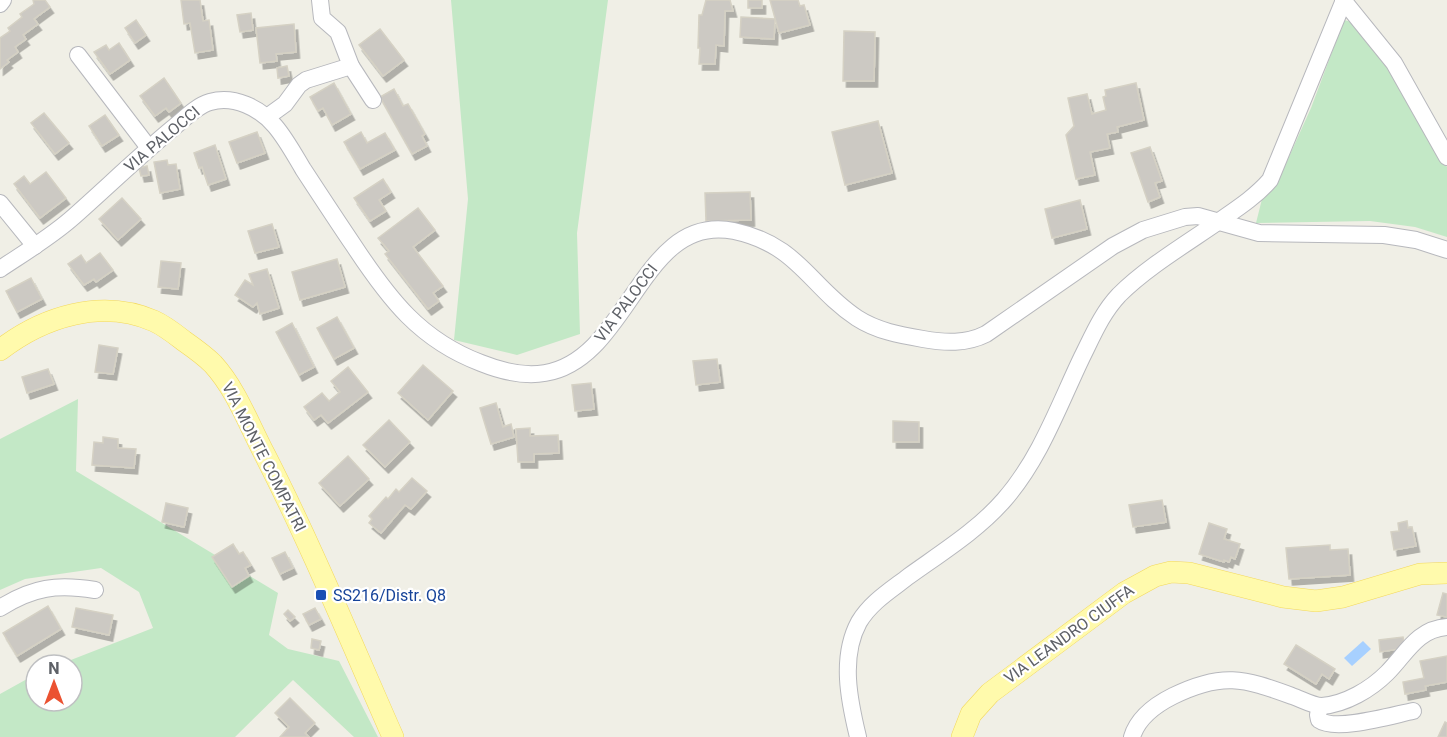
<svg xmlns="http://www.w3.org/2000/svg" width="1447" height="737" font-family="Roboto,sans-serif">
<defs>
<filter id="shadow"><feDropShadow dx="3.5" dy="6" stdDeviation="0" flood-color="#0004"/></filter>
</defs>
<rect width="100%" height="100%" fill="#f0efe6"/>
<g fill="#c3e8c6">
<polygon points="451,0 608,0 577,233 580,334 517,355 454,340 468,199"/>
<polygon points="1344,20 1352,22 1372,42 1402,88 1447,167 1447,237 1415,227 1370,221 1256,223 1262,199 1283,170 1311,108"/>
<polygon points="78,399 76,471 278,593 269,635 288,649 339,661 378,737 354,737 293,680 235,737 0,737 0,694 36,674 36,701 72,701 72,665 58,665 153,628 139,592 101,568 25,579 0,590 0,439"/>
</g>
<polygon fill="#a7d0ff" points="1363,641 1371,649 1352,666 1344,658"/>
<g fill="#ccc9c3" stroke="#d5d1c4" stroke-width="1.5" filter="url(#shadow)">
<polygon points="33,0 45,0 50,7 34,19 38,24 23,35 26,39 15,47 18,52 7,60 9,62 0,69 0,38 10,31 8,28 22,17 20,14 34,4"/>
<polygon points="181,0 200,0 203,21 209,20 213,50 195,53 190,23 184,24"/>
<polygon points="706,0 730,0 733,11 725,11 724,46 716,45 715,64 699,64 700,48 698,48 699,15 702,15"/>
<rect x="748" y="0" width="14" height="8"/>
<polygon points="770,0 798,0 800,6 804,5 810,25 779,33"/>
<polygon points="251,13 253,30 240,32 237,15"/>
<polygon points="741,17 775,19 774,39 740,37"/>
<polygon points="136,20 146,35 135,43 125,28"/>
<polygon points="294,24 296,52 276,54 277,61 260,63 256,28"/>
<polygon points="380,29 404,60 383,76 359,45"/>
<polygon points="844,31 875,32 874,81 843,81"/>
<polygon points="119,43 130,60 110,74 94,52 106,45 109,50"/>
<polygon points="287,66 289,76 278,78 277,68"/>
<polygon points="164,78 181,103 169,112 166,108 155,116 140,96"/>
<polygon points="334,83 351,114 332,125 323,108 318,111 310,97"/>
<polygon points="1136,83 1144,120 1117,127 1118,132 1107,134 1110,148 1090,152 1095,175 1076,179 1066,135 1074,126 1068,98 1087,94 1092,114 1106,110 1103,97 1106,96 1105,90"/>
<polygon points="394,89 403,106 408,104 425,134 422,136 427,146 412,154 380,97"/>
<polygon points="44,113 69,143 55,154 31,123"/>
<polygon points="105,115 119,135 102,146 89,126"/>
<polygon points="878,121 892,173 845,185 832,132"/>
<polygon points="257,132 265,153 237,163 229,142"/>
<polygon points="361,132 367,143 385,133 395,150 360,169 344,142"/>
<polygon points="215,145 226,179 208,185 202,167 199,168 194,153"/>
<polygon points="1150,147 1162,181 1155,183 1160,197 1148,202 1131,153"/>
<polygon points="167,160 168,165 176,164 180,189 160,193 154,162"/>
<polygon points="147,166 149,175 141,176 139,168"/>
<polygon points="46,172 66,198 40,218 14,184 24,176 30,184"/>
<polygon points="383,179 391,192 379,200 386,211 370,221 354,198"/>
<polygon points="750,192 751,220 706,221 705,193"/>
<polygon points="122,198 141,219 118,240 99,219"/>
<polygon points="1080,200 1087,229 1052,238 1045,209"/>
<polygon points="418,208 435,230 413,247 443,286 433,293 439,301 428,309 385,254 389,251 378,238"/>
<polygon points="272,224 279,247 255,253 248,231"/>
<polygon points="100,253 113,270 96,282 94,279 84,285 68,264 81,255 86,263"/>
<polygon points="337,259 345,287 300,300 292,272"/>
<polygon points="161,261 181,263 178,289 158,287"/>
<polygon points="267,269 279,308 260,314 257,303 253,307 235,295 245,280 253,285 249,274"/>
<polygon points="31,278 42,299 17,312 6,291"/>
<polygon points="337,317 354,348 334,359 317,328"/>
<polygon points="292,323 314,367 299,375 276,332"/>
<polygon points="99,345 118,348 113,374 95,372"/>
<polygon points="717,359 720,382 696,385 693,361"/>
<polygon points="423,365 453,391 428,420 398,393"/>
<polygon points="348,367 368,392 328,423 321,415 314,420 304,407 322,393 329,401 340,392 331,381"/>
<polygon points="48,369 54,384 27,393 22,377"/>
<polygon points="591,383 594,409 575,411 572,385"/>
<polygon points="496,403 503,427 511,424 514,437 491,444 480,408"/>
<polygon points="389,420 410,442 385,467 363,445"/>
<polygon points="893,421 919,422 919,442 893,442"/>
<polygon points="530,428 530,436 558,435 559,453 534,454 534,462 518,462 516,429"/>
<polygon points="103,437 118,439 118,448 136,449 134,468 92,465 94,442 103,443"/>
<polygon points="348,456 369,479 340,506 319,483"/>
<polygon points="412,478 427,491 411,509 405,505 381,533 369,523 372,519 369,516 386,497 388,499 396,489 399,492"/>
<polygon points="1162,500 1166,522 1133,527 1129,505"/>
<polygon points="166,503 188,508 184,527 162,522"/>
<polygon points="1407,521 1408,528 1412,527 1416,546 1394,550 1391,532 1399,531 1398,523"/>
<polygon points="1209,523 1227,529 1224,539 1240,544 1235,559 1231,557 1229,562 1224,560 1224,562 1199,554"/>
<polygon points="233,544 239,554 243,552 251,565 245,568 249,576 232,587 212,557"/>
<polygon points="1330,545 1330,550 1348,549 1350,575 1289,579 1286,548"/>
<polygon points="285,552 293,568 280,574 272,558"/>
<polygon points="1443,593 1447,594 1447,617 1437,615"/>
<polygon points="48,606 61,629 17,656 3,633"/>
<polygon points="76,608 113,615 109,635 72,627"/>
<polygon points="315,608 321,619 309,625 303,614"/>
<polygon points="288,610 295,617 290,621 284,614"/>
<polygon points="1403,637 1405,648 1380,652 1379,640"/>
<polygon points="312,639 321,641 319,650 311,648"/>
<polygon points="1296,645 1335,669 1329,679 1322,674 1316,684 1284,664"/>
<polygon points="1447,656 1447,682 1425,686 1426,690 1405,694 1403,682 1424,678 1420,661"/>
<polygon points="290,698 315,723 305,733 309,737 280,737 289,727 275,713"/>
<polygon points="1445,722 1447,723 1447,737 1438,737"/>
</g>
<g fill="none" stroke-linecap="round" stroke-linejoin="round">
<defs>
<g id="minor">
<polyline points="1343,0 1394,63 1447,157"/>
<polyline points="0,4 3,0"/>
<polyline points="78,55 149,148"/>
<polyline points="351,66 373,100"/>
<polyline points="267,117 285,104 299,85 306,80 351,66 338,32 322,18 320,0"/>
<polyline points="0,203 35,246"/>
<path d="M0,269C24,253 49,238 71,219C105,189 138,157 173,128C184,119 196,106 210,102C234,95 260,108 275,126C286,139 294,154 303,169C320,195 337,221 354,246C389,299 420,340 481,363C501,371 523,377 545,373C630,359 641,212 734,231C799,245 809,286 857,318C877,331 900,335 923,339C945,343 966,344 986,334L1113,246L1143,230L1185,217L1198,216L1259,233L1384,235L1416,240L1447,250"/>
<path d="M0,608C33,587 57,584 95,590"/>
<path d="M1320,706L1318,715L1319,720C1336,732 1393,715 1413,711"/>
<path d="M858,737C849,700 840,657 859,622C871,602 891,590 909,576C941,553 978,530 1004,500C1040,459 1059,405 1082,357C1093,335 1102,313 1119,295C1148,266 1191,241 1225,217C1241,206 1257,195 1270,180L1344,0"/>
<path d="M1132,737C1138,717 1155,705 1173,696C1222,672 1243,678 1292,696C1301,699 1313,706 1322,706C1346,704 1371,689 1387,673C1406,654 1417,629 1447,627"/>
</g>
<g id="major">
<path d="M0,350C43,317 101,298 154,321C165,326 175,334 184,341C194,348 204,355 213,364C236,389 249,425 265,455C312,547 351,642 393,737"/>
<polyline points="962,737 971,714 990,693 1124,593 1155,576 1171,572 1189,573 1283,597 1316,601 1343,597 1420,574 1447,573"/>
</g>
</defs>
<use href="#minor" stroke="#b7b8bd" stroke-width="18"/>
<use href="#major" stroke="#f3d85c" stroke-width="22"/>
<use href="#minor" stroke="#fff" stroke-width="16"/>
<use href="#major" stroke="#fffaac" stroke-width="21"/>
</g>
<rect fill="#1a4fb4" stroke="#fff" stroke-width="2" x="315" y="589" width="12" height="12" rx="3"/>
<g text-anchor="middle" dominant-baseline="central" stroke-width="4.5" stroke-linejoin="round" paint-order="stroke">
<g font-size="16" fill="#5e6167" stroke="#fff">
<text transform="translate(162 139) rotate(-40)">VIA PALOCCI</text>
<text transform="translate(626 303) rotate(-53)">VIA PALOCCI</text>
<text transform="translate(264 457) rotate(63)">VIA MONTE COMPATRI</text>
<text transform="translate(1069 634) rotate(-36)">VIA LEANDRO CIUFFA</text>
</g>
<g font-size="16" fill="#164399" stroke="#fff" text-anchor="start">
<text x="333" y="595">SS216/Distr. Q8</text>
</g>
</g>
<g transform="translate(54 683)"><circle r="28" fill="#ffffff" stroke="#bfc0c2" stroke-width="1.5"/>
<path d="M0-4.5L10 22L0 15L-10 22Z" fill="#eb5231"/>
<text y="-9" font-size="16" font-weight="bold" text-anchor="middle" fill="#5e6167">N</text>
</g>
</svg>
